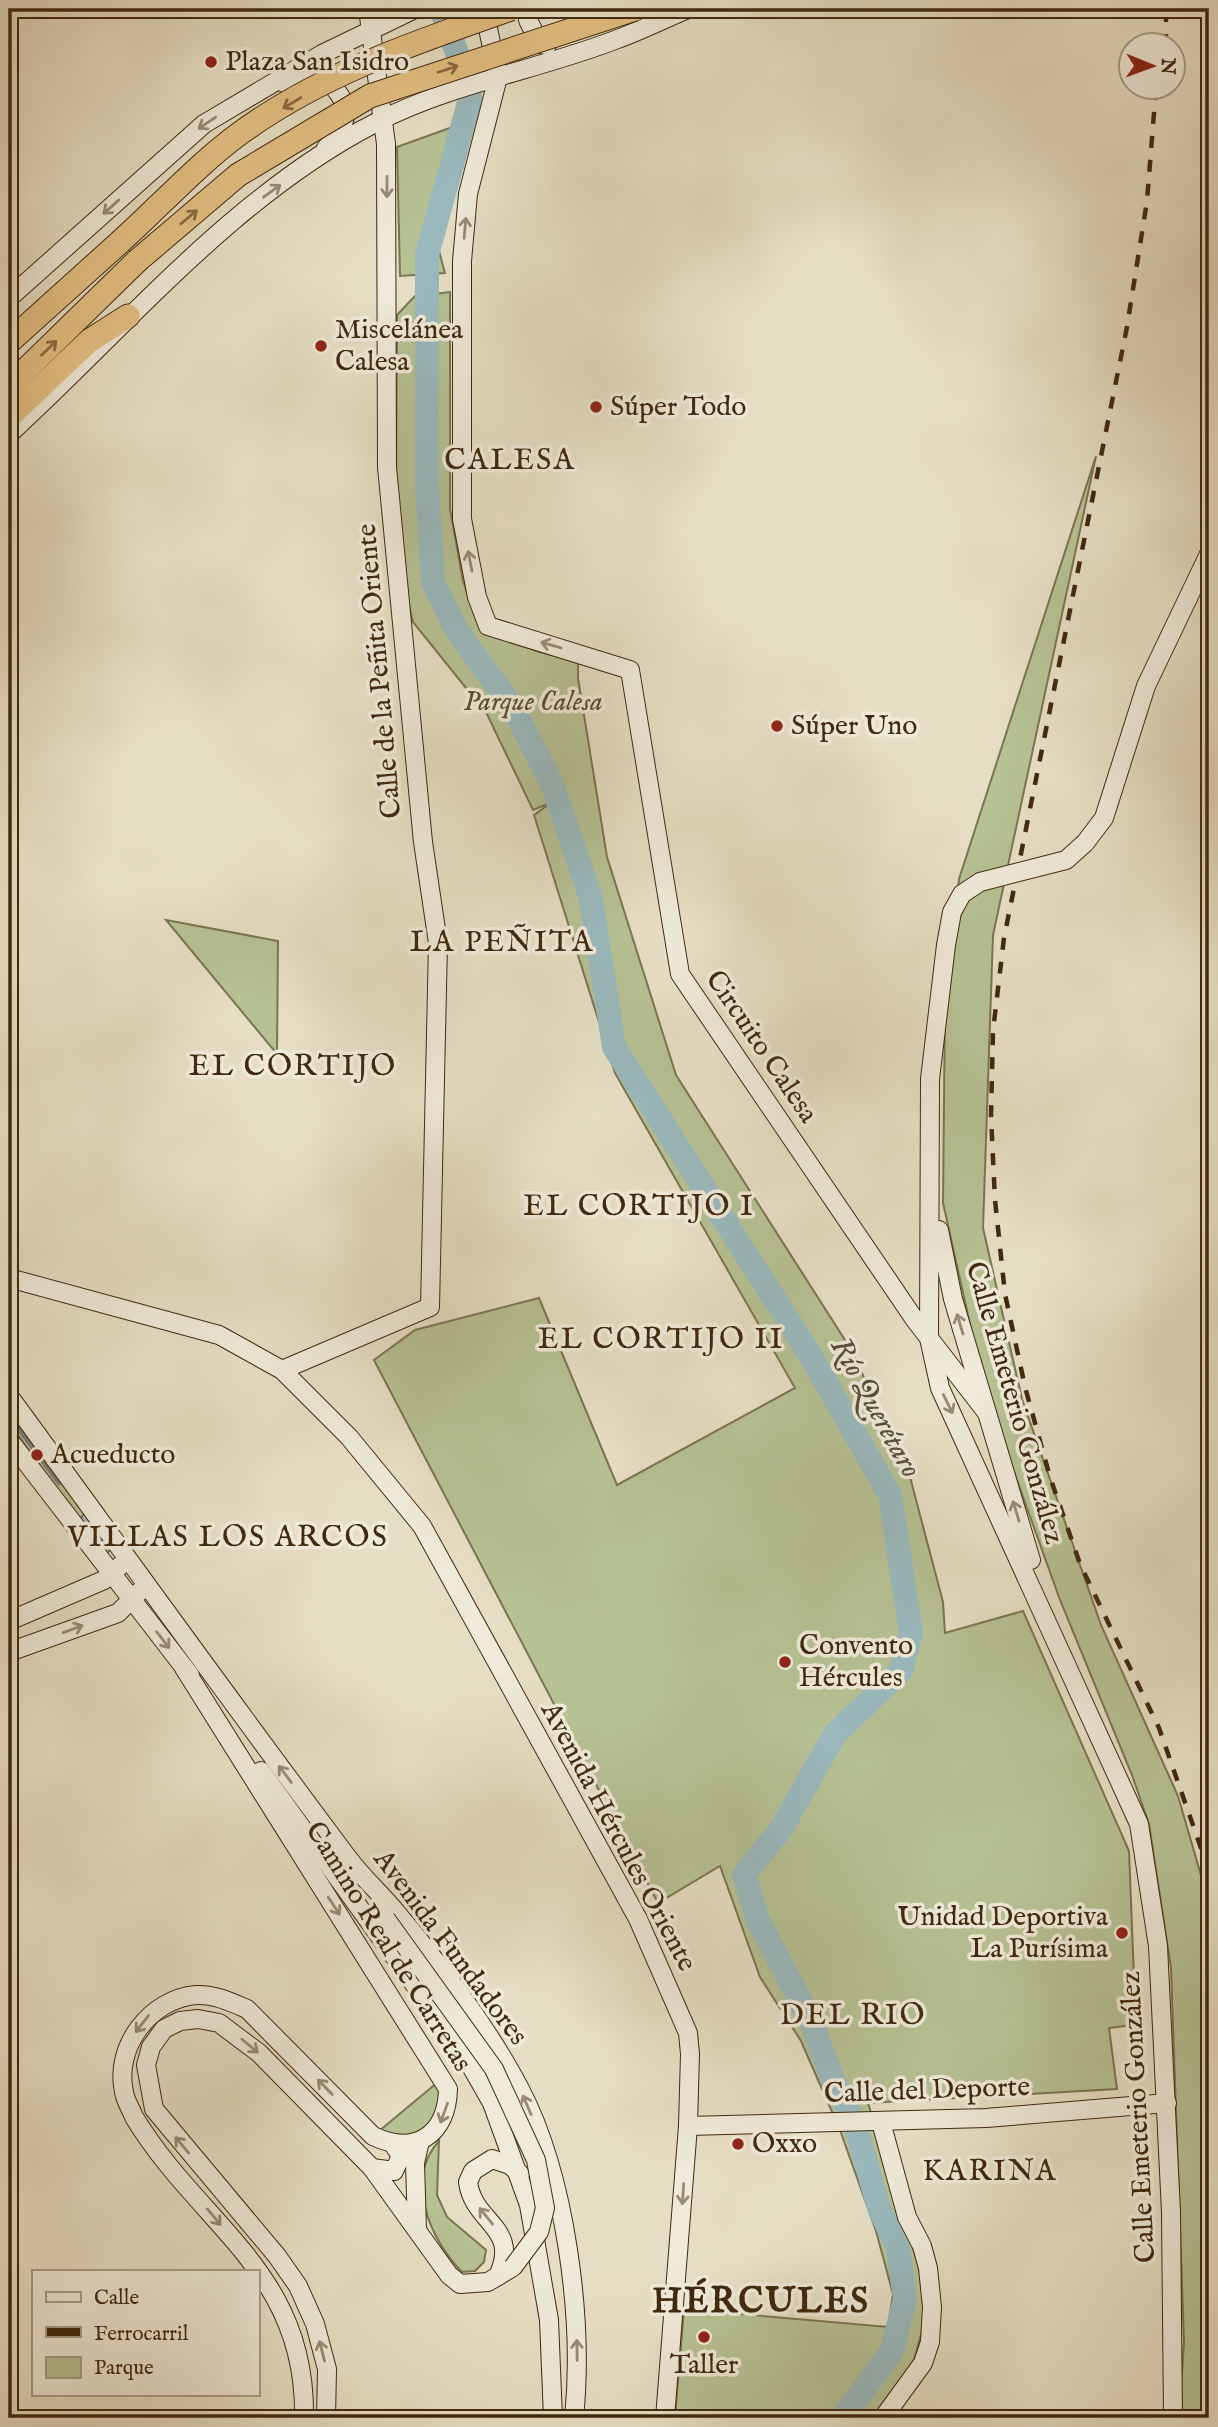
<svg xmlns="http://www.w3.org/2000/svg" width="1218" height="2427" font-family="'IM FELL English',serif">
<rect width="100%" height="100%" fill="#e6dec4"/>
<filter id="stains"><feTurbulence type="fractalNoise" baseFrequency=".00286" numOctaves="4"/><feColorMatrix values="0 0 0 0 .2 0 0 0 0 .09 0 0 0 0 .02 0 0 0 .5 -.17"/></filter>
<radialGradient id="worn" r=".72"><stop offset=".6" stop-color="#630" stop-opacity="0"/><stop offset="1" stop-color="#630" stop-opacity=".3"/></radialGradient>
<g fill="#b6c194" stroke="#7b7551" stroke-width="2">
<polygon points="455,126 431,222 445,273 400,276 397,147"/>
<polygon points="450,292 450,509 463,581 476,619 500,635 539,652 578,660 578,678 607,857 676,1075 852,1351 894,1444 906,1462 943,1602 945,1633 1023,1611 1129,1851 1135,2003 1133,2025 1109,2028 1117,2089 868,2103 918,2264 927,2312 913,2364 871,2418 675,2418 684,2309 888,2327 893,2294 876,2231 840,2130 801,2041 760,1977 720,1866 658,1903 374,1360 415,1330 539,1298 617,1485 795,1388 615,1073 534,815 552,802 533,810 487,714 413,622 401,572 396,519 397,315 415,296"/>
<polygon points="1096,456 993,935 983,1228 1022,1399 1101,1625 1178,1796 1209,1903 1209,2418 1179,2418 1184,2342 1171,1968 1149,1824 1132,1775 1060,1600 985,1391 943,1203 945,1000 959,879"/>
<polygon points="166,920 278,941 277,1054"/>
<polygon points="9,1400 113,1544 106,1556 9,1423"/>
<polygon points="444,2077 448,2089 420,2141 373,2136"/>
<path d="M439,2141L437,2195L447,2217L486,2250L484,2262L475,2271L462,2272C430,2240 404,2179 439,2141Z"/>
</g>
<polygon fill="#9ab9be" stroke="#767f78" stroke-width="2" points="86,1513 108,1546 105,1547 80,1518"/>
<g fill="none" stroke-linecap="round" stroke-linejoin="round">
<polyline stroke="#767f78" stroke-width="4.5" points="9,1416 59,1483"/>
<polyline stroke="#9ab9be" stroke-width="24" points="441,9 470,89 470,99 427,255 427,487 433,582 457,631 513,708 552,784 591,899 614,1047 809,1353 890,1495 911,1633 901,1671 835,1734 781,1829 744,1875 758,1920 812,2023 832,2078 855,2124 879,2208 898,2249 905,2299 892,2351 842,2418"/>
<defs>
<g id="secondary">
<polyline points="484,9 498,77 468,194 462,261 462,519 477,597 488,626 630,670 680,974 915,1320 987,1413"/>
<polyline points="528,9 528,20 540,44 547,45"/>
<path d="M284,83L323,77C352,102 353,119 326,148"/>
<polyline points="9,298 204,124 322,54 415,9"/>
<path d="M9,434C126,327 232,197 375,123C450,84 537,70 615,40C640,31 664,19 688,9"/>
<polyline points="1085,843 1104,818 1146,686 1209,554"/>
<polyline points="946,945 930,1079 929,1338 940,1388 1139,1824 1158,1946 1171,2212 1173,2418"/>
<polyline points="939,1230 953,1299 1031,1560"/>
<polyline points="9,1278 219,1335 282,1370 349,1437 422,1526 638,1919 688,2033 690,2054 688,2126 665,2418"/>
<polyline points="282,1370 430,1307 438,943 423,842 387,467 386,144 368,9"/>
<path d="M9,1396C122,1550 233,1705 348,1858C362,1877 380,1893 396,1912C438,1962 490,2031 520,2089C566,2177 584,2320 574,2418"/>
<polyline points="9,1440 190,1675"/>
<polyline points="9,1621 104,1580 121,1565"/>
<polyline points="9,1652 118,1613 140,1591"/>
<path d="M184,1668L448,2089C447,2135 415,2156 373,2136L247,2009C231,2002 214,1994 196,1995C150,1999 114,2047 124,2092C125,2100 131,2109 134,2117C200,2226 307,2272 304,2418"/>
<polyline points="261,1771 463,2052 492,2103 529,2205 549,2320 553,2418"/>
<polyline points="881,2122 907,2217 922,2246 928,2268 932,2307 930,2342 923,2363 883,2418"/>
<polyline points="688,2126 986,2118 1167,2103"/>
<polyline points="372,2168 394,2171 401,2156 393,2144"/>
<polyline points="417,2230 415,2163 420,2141"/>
<path d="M498,2276C521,2227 473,2223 468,2182L473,2171L492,2159L510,2165L520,2174"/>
<polyline points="326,2418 327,2369 315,2324 298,2286 277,2256 154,2109 146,2065 151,2047 164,2029 180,2021 198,2019 219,2023 259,2053 372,2168 449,2275 460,2284 488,2282 513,2267"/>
</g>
<g id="highway">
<polyline points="9,342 120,242"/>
<polyline points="9,386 137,261"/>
<polyline points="9,417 89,341 128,316"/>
</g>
</defs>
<use href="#secondary" stroke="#40290e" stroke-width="20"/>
<use href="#highway" stroke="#40290e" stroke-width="25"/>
<use href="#secondary" stroke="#efead9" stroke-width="18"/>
<use href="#highway" stroke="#e3bf82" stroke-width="23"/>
<g stroke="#40290e" stroke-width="4.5" stroke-dasharray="12 12" stroke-linecap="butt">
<polyline points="1166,46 1166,9"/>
<polyline points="1156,88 1147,201 1127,327 1004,938 993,1031 991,1116 995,1200 1005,1294 1025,1387 1050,1477 1080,1564 1159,1728 1209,1871"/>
</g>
<defs>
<g id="secondary-bridge">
<polyline points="946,945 952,912 962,894 980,882 1066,860 1085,843"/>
<polyline points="386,1919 494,2069 536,2160 545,2208 539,2232 513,2267"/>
</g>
<g id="highway-bridge">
<path d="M120,242C159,207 197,165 239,134C321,74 416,42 511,9"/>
<polyline points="137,261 238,175 370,96 635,9"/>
</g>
</defs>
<use href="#secondary-bridge" stroke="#40290e" stroke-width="20" stroke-linecap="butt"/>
<use href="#highway-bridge" stroke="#40290e" stroke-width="25" stroke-linecap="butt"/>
<use href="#secondary-bridge" stroke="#efead9" stroke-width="18"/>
<use href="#highway-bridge" stroke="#e3bf82" stroke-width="23"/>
</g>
<defs><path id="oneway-shaft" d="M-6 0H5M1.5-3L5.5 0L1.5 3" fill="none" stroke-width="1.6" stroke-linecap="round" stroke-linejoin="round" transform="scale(1.75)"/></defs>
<g stroke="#896c42">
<use href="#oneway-shaft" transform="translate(448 69) rotate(-18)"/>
<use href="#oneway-shaft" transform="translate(292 103) rotate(149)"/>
<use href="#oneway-shaft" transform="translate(189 217) rotate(-40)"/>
<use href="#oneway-shaft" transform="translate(49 348) rotate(-44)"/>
</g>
<g stroke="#988a74">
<use href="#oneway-shaft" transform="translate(207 123) rotate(146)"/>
<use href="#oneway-shaft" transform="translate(387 187) rotate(90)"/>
<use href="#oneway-shaft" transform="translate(272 191) rotate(-36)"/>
<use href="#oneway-shaft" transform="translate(111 207) rotate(138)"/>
<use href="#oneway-shaft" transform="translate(465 228) rotate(-85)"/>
<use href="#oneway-shaft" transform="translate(470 561) rotate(-101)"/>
<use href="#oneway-shaft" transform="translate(551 645) rotate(-164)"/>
<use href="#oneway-shaft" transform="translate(960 1324) rotate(-107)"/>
<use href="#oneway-shaft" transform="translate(948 1404) rotate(64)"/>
<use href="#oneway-shaft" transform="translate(1016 1511) rotate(-107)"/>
<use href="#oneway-shaft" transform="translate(73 1629) rotate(-20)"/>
<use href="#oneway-shaft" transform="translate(163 1640) rotate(52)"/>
<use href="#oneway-shaft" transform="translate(285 1774) rotate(-127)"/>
<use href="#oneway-shaft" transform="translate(334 1906) rotate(57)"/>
<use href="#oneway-shaft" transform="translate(142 2024) rotate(128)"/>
<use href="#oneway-shaft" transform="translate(250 2046) rotate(40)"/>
<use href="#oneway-shaft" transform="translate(325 2087) rotate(-134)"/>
<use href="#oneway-shaft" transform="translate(527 2105) rotate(-113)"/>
<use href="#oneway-shaft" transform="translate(444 2113) rotate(110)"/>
<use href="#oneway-shaft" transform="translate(182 2145) rotate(-130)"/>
<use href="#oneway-shaft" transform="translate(683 2194) rotate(94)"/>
<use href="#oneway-shaft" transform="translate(486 2216) rotate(-129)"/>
<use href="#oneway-shaft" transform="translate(214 2217) rotate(50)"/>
<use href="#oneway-shaft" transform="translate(577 2350) rotate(-91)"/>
<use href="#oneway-shaft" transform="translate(322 2351) rotate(-104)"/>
</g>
<g fill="#8f2418" stroke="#efead9" stroke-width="2.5">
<circle cx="211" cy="62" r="7"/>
<circle cx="321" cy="346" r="7"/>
<circle cx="596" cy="407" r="7"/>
<circle cx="777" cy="726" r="7"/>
<circle cx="37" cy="1455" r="7"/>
<circle cx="785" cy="1662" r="7"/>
<circle cx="1122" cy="1933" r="7"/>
<circle cx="738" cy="2144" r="7"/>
<circle cx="704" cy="2337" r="7"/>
</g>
<g text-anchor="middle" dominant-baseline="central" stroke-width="7" stroke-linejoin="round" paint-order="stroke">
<g font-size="28" fill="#40290e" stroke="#efead9" text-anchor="start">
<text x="225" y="62">Plaza San Isidro</text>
<text x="335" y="330">Miscelánea<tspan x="335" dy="32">Calesa</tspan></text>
<text x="610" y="407">Súper Todo</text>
<text x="791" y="726">Súper Uno</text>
<text x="51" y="1455">Acueducto</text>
<text x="799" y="1646">Convento<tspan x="799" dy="32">Hércules</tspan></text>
<text x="1108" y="1917" text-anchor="end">Unidad Deportiva<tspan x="1108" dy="32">La Purísima</tspan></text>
<text x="752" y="2144">Oxxo</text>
<text x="704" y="2365" text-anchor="middle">Taller</text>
</g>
<g font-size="28" fill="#40290e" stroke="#efead9">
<text transform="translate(380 671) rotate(-95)">Calle de la Peñita Oriente</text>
<text transform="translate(761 1047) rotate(56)">Circuito Calesa</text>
<text transform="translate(1014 1403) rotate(74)">Calle Emeterio González</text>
<text transform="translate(618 1837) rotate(62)">Avenida Hércules Oriente</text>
<text transform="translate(388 1947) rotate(58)">Camino Real de Carretas</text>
<text transform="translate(450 1948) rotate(53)">Avenida Fundadores</text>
<text transform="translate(927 2091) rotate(-2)">Calle del Deporte</text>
<text transform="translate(1139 2117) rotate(-93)">Calle Emeterio González</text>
</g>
<g font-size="28" font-style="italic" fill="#5e4f30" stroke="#efead9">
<text x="533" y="702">Parque Calesa</text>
</g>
<g font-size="30" letter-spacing="2" fill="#40290e" stroke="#efead9">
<text x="510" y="461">CALESA</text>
<text x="502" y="943">LA PEÑITA</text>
<text x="293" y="1067">EL CORTIJO</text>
<text x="639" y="1207">EL CORTIJO I</text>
<text x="661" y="1340">EL CORTIJO II</text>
<text x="228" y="1538">VILLAS LOS ARCOS</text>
<text x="853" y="2016">DEL RIO</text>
<text x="990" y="2172">KARINA</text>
</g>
<g font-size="30" font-style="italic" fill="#564d3a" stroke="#efead9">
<text transform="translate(875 1408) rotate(61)">Río Querétaro</text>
</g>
<g font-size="35" font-weight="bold" letter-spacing="2" fill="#40290e" stroke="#efead9">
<text x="761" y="2302">HÉRCULES</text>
</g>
</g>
<rect width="1218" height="2427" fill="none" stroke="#e6dec4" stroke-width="35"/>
<rect x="10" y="10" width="1197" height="2406" fill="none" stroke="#40290e" stroke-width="3.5"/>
<rect x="18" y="18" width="1183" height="2392" fill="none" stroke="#40290e" stroke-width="2"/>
<rect x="32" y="2270" width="228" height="126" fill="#efead9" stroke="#a99d88" stroke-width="2"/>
<rect x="46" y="2292" width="35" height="10" fill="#efead9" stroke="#a99d88" stroke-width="2"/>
<text x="94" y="2304" font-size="21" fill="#40290e">Calle</text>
<rect x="46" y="2327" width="35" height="10" fill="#40290e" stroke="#a99d88" stroke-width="2"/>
<text x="94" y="2340" font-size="21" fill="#40290e">Ferrocarril</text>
<rect x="46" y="2357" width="35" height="21" fill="#b6c194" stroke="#a99d88" stroke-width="2"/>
<text x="94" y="2374" font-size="21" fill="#40290e">Parque</text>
<g transform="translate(1152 66) rotate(91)"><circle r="33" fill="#efead9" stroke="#a99d88" stroke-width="2"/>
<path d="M0-5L12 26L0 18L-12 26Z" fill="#8f2418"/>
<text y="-10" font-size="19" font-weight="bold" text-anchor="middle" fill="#40290e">N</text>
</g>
<rect width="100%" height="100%" filter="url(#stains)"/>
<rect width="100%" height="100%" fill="url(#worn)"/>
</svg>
